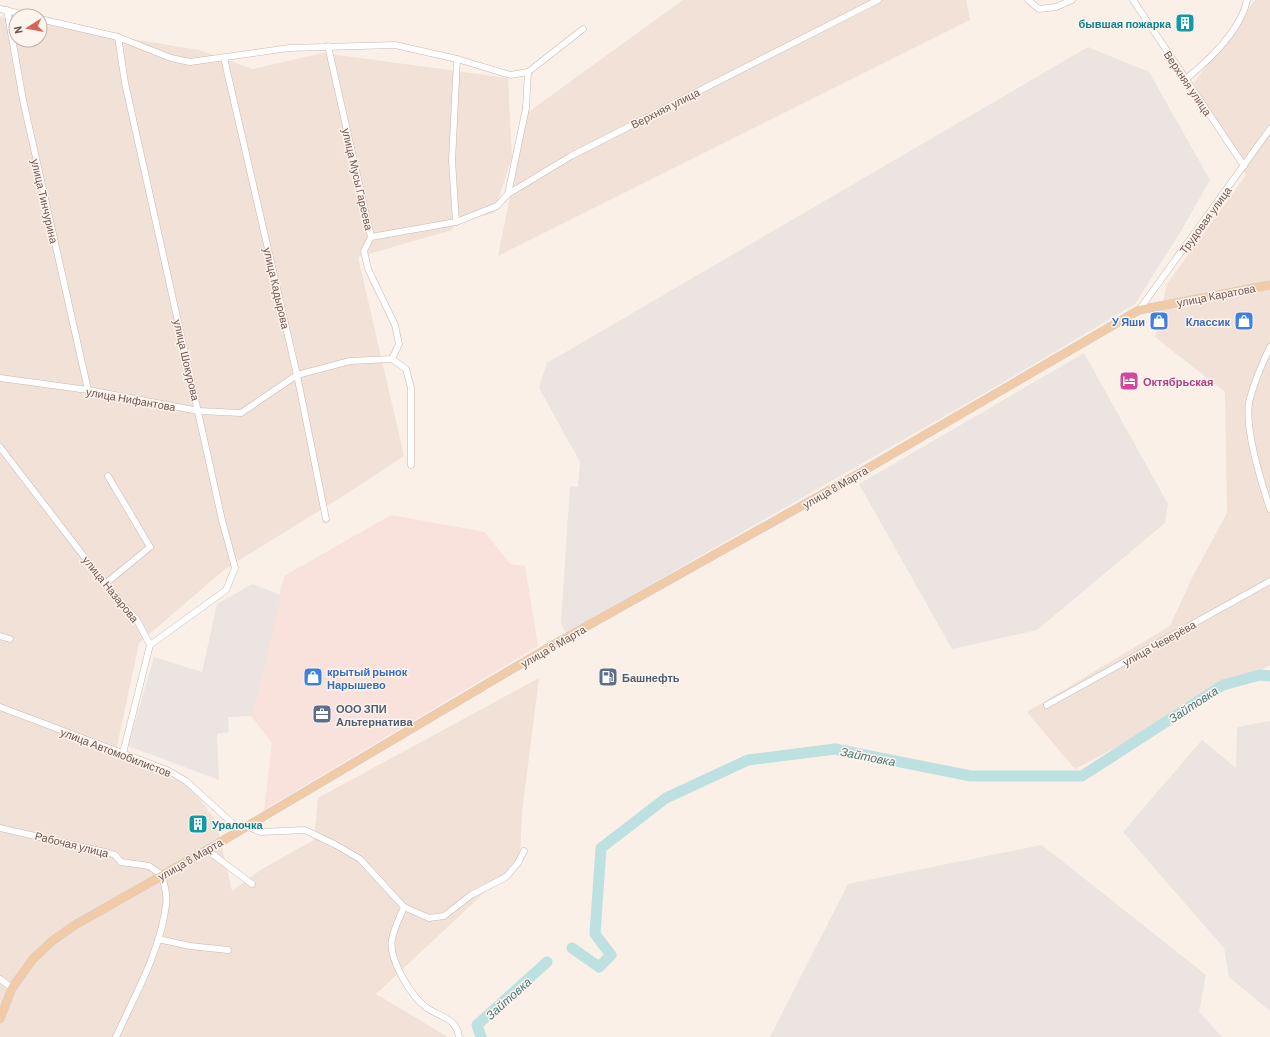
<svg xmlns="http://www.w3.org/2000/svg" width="1270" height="1037" font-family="Barlow,sans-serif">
<rect width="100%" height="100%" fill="#faf0e7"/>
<g fill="#f1e1d6">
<polygon points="683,0 966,0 970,20 498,256 527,113"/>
<polygon points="1255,0 1270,0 1270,665 1075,769 1027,712 1170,626 1193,576 1227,513 1225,392 1155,337 1167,284 1246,175 1194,83"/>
<polygon points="0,17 16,20 16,40 40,40 40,24 199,50 253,69 323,53 508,78 512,157 494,213 457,222 452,230 358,257 404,456 340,498 225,569 139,643 115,756 172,779 186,781 216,821 232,891 262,869 314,840 318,798 539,678 522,812 520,859 376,994 448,1037 0,1037"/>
</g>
<polygon fill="#f9e1dc" points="391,515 485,532 510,564 525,566 538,646 264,810 272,743 251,716 284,576"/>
<g fill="#ebe4e0">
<polygon points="1088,47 1149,72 1210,180 1181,231 1135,304 997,386 566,633 561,624 570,486 578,487 580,462 539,388 547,363"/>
<polygon points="1084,353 1168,504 1165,523 1037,630 952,649 859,484"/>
<polygon points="252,584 281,595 253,713 251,716 228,717 229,732 217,734 219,780 128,746 154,657 202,672 217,604"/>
<polygon points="1270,721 1270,1011 1229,977 1224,948 1123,832 1202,740 1236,768 1237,727"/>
<polygon points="1042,845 1206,975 1199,1012 1222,1037 770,1037 848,884"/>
</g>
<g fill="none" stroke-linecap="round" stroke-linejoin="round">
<g stroke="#bde1e1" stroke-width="11">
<polyline points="572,948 599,967 611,955 595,934 601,848 666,798 748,760 835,749 971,776 1082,776 1223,685 1260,675 1270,676"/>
<polyline points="481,1037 477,1025 547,962"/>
</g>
<defs>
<g id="minor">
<polyline points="1028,0 1039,9 1056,7 1072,0"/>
<polyline points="1133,0 1244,166"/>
<polyline points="0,9 30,16"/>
<polyline points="7,10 23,100 88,390"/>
<polyline points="40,19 118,37 171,58 190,62 289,48 395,45 457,59 510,75 528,72 583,29"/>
<polyline points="118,37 125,83 222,520 235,568 226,590 150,645"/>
<polyline points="328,46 371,237 364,251 368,269 395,325 399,344 392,359 406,369 411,388 411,465"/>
<polyline points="224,58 297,375 326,519"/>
<path d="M1186,79C1208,61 1241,30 1247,0"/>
<polyline points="508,194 526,108 528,72"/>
<polyline points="456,222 452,161 457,59"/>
<polyline points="371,237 456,222 497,206 508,194 571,156 878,0"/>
<polyline points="1139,310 1270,129"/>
<path d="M1270,347C1263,362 1252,388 1249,403C1245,431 1261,481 1270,509"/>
<polyline points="0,378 88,390 199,411 241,413 297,375 350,361 392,359"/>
<polyline points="0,447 105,584 137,620 150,645 123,753"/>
<polyline points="105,584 150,547 108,476"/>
<polyline points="0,636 10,639"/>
<polyline points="1047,705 1270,581"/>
<polyline points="0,707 167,770 186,781 240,830"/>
<polyline points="246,826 261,832 305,830 336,845 360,859 404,907 429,918 444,916 471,895 506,877 518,863 524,851"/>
<path d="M0,828L109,853L115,855L121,862L149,866L162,875C164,885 168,895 166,905C160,952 135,995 116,1037"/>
<polyline points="207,850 252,884"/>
<path d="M404,907C400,917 394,928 392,939C388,958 411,997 427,1008C440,1017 457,1018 459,1037"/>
<polyline points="158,939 190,946 228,950"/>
<polyline points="0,979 12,988"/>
</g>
<polyline id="major" points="0,1019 12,988 33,959 52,941 75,925 207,850 546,649 846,481 1139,310 1270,285"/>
</defs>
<use href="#minor" stroke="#cbb7ae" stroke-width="7"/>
<use href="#major" stroke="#d4ccca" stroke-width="9"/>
<use href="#minor" stroke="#fff" stroke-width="6"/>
<use href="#major" stroke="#f1cba7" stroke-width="8"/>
</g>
<defs>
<symbol id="building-square" viewBox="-11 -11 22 22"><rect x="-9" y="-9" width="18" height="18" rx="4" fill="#0f9aa8" stroke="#fdf4ed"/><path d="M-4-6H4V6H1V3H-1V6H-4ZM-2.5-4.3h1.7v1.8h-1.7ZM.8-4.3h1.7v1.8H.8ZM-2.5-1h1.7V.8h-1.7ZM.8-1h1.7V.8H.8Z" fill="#fff"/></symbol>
<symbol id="shop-square" viewBox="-11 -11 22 22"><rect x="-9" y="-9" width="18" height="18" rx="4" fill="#3f7fe0" stroke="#fdf4ed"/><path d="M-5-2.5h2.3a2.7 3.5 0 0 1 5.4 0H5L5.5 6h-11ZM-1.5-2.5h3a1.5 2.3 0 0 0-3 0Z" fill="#fff"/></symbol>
<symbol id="hotel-square" viewBox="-11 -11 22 22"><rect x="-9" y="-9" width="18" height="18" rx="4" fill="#d1479c" stroke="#fdf4ed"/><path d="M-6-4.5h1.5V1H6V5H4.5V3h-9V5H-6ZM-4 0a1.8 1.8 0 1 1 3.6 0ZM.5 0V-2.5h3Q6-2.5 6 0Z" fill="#fff"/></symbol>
<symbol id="fuel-square" viewBox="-11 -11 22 22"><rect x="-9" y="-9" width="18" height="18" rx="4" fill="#5c6f8a" stroke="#fdf4ed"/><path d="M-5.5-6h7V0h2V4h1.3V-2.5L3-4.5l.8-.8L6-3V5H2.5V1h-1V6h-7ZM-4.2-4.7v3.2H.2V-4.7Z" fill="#fff"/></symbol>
<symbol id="office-square" viewBox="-11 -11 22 22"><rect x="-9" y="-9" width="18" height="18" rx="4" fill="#5c6f8a" stroke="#fdf4ed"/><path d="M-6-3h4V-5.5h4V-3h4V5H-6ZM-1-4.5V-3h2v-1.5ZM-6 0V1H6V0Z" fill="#fff"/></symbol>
</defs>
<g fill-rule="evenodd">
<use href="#building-square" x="1174" y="12" width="22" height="22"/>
<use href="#shop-square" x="1148" y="310" width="22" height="22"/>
<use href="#shop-square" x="1233" y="310" width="22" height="22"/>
<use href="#hotel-square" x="1118" y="370" width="22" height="22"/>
<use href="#shop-square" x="302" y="666" width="22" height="22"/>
<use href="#fuel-square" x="597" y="666" width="22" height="22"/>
<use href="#office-square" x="311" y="703" width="22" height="22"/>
<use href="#building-square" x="187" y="813" width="22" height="22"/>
</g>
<g text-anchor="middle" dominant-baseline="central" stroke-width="3" stroke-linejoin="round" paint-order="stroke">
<g font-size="11" font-weight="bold" fill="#0d838f" stroke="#fdf4ed" text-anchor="end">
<text x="1171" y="23">бывшая пожарка</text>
<text x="212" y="824" text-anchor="start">Уралочка</text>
</g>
<g font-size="11" fill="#71564e" stroke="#fdf4ed">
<text transform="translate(1188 83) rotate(56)">Верхняя улица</text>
<text transform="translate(665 108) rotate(-27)">Верхняя улица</text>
<text transform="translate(358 179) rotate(77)">улица Мусы Гареева</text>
<text transform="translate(45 201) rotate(77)">улица Тинчурина</text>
<text transform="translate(1205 220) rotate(-54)">Трудовая улица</text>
<text transform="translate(277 288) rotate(77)">улица Кадырова</text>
<text transform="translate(1216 295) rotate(-11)">улица Каратова</text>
<text transform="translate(187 360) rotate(77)">улица Шокурова</text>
<text transform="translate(131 399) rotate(10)">улица Нифантова</text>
<text transform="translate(835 487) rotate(-30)">улица 8 Марта</text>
<text transform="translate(111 589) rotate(51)">улица Назарова</text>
<text transform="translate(1159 643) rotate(-29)">улица Чеверёва</text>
<text transform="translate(553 646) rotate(-30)">улица 8 Марта</text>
<text transform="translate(116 752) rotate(21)">улица Автомобилистов</text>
<text transform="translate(72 844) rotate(14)">Рабочая улица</text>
<text transform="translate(190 859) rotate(-30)">улица 8 Марта</text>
</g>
<g font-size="11" font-weight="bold" fill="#366cbe" stroke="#fdf4ed" text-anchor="end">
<text x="1145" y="321">У Яши</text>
<text x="1230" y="321">Классик</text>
<text x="327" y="671" text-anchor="start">крытый рынок<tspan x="327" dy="13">Нарышево</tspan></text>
</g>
<g font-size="11" font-weight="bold" fill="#b23c85" stroke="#fdf4ed" text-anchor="start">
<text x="1143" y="381">Октябрьская</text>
</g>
<g font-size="11" font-weight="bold" fill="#4e5e75" stroke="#fdf4ed" text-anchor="start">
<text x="622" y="677">Башнефть</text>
<text x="336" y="708">ООО ЗПИ<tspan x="336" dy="13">Альтернатива</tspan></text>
</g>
<g font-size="12" font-style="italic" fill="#47797b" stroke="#fdf4ed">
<text transform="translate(1193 704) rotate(-33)">Зайтовка</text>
<text transform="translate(868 756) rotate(11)">Зайтовка</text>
<text transform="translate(508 998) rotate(-42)">Зайтовка</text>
</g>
</g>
<g transform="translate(28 28) rotate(259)"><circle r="19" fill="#fdf4ed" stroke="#c5b5ad"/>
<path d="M0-3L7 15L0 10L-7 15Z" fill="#d6645a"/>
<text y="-6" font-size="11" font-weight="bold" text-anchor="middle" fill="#71564e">N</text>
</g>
</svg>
